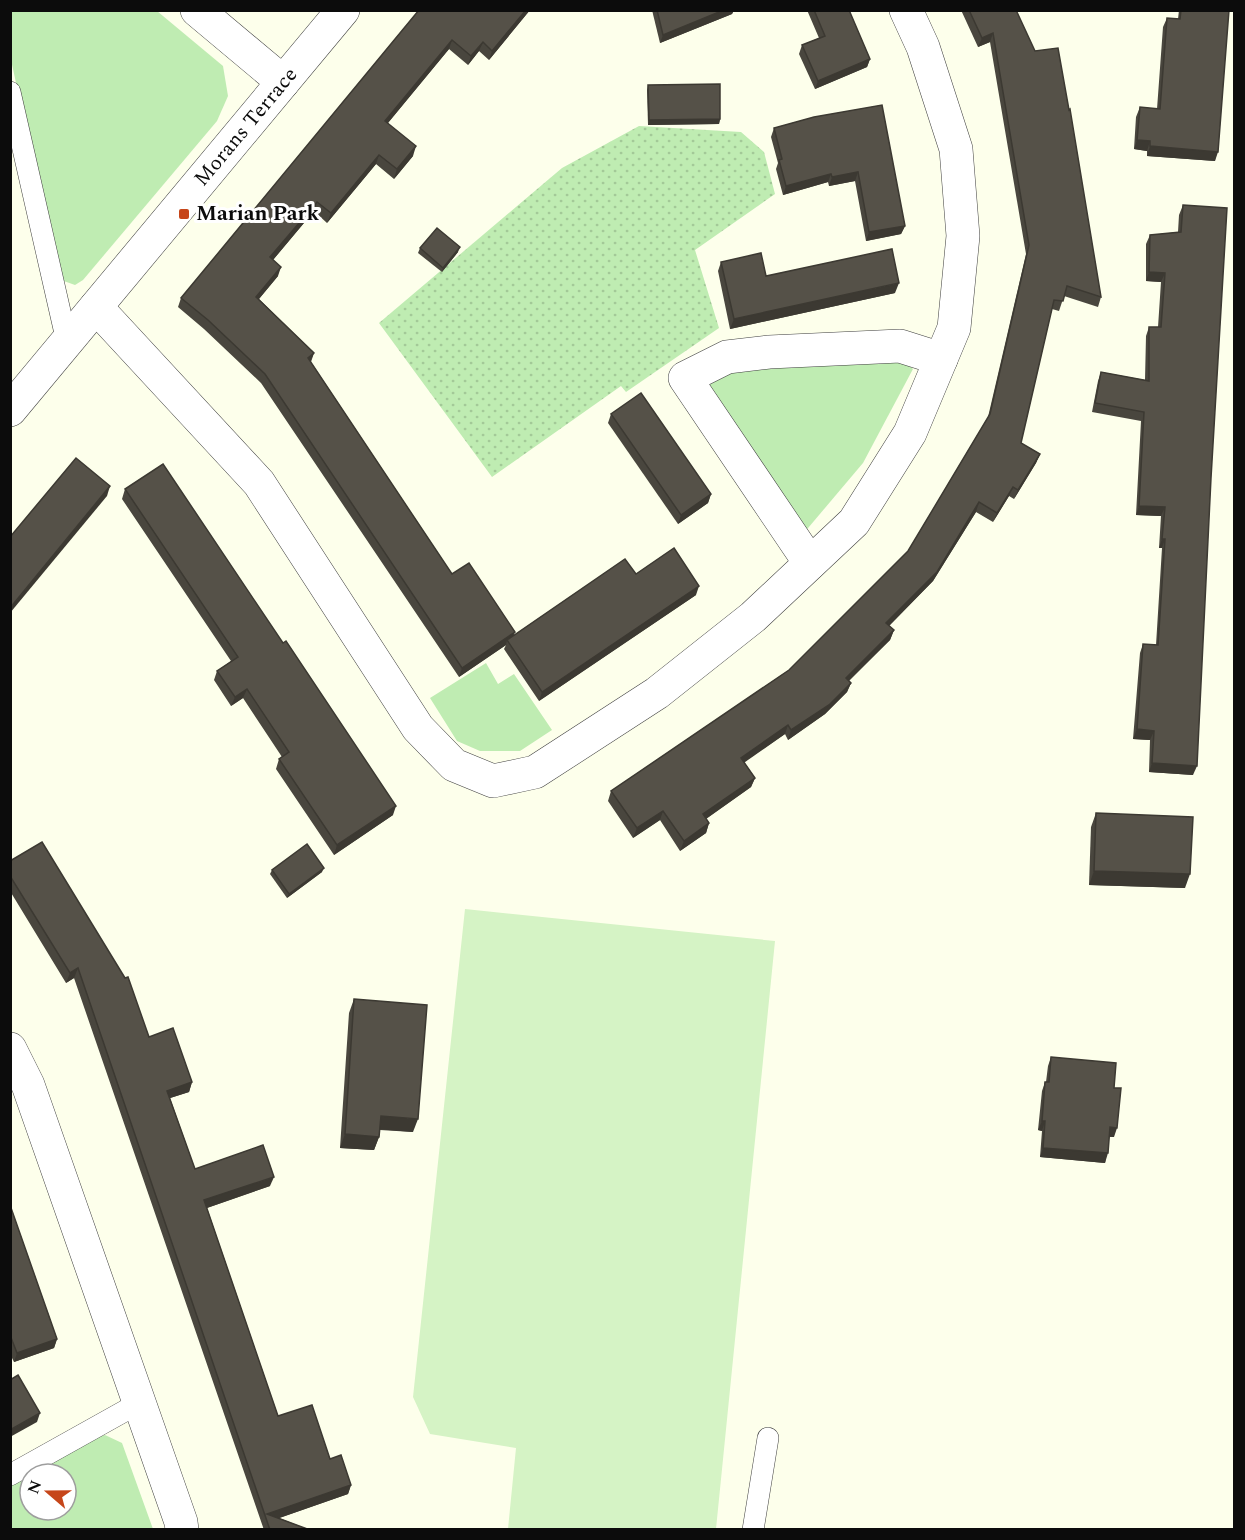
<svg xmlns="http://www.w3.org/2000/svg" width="1245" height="1540" font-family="Spectral,serif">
<defs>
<pattern id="park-dots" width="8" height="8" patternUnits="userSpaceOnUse" patternTransform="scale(1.5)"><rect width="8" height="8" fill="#bfecb2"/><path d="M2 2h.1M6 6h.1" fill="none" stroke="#a3c998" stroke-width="1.8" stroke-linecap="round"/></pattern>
</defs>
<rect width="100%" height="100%" fill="#fdffeb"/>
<g fill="#bfecb2" fill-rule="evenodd">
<polygon points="10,11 157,11 223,66 228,96 217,121 83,280 75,285 61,280 55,261 11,60"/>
<polygon points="897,354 913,369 863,463 803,534 708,400 709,377 743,363"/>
<polygon points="486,663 498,684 514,674 552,730 520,751 480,751 457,741 430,698"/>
<path d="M105,1435L122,1443L153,1529H11L10,1483L92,1438ZM30,1474H66V1510H30Z"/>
</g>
<polygon fill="url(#park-dots)" points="639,126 741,132 764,152 775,194 695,250 719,328 626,392 621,386 492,477 379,323 562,168"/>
<polygon fill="#d5f3c5" points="465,909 775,941 716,1529 508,1529 516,1448 430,1434 413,1397"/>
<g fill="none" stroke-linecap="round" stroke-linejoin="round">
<defs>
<g id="lane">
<polyline points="10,92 67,342"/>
<polyline points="10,1475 139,1403"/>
<polyline points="753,1530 768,1438"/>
</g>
<g id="street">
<polyline points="197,10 283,82"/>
<polyline points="96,307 259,483 418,728 454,765 493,781 535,772 657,693 753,617 854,522 910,433 954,328 963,236 956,149 923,47 906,10"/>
<polyline points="10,410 343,10"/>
<polyline points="810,563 685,378 727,357 769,352 900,346 941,359"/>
<polyline points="10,1049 28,1085 181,1522 182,1530"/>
</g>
</defs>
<use href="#lane" stroke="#3f3f3f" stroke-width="22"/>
<use href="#street" stroke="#3f3f3f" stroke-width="34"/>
<use href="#lane" stroke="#fff" stroke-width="21"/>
<use href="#street" stroke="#fff" stroke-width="33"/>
</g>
<g fill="#49463e">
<polygon points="419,10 530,10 489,60 479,51 468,65 449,49 388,123 413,156 394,179 376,164 327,223 314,211 273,260 278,276 259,299 314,353 311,362 452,574 515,632 513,636 636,574 696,595 539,701 504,649 506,645 459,677 261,383 204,329 178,307 181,298"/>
<polygon points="652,10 734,10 732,14 660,43"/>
<polygon points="807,10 849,10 870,59 867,67 815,89 799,54 802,45 819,38"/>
<polygon points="961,10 1016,10 1101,297 1098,307 1064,296 1059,311 1052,309 1021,443 1040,454 1036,463 1014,499 1009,496 993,522 976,512 933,581 889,626 894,630 890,640 849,681 851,683 847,692 825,714 788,740 785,734 744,762 755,778 751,787 706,819 709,823 706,833 680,851 660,820 633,838 608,801 611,791 789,670 908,551 988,417 1026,254 990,42 978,47"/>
<polygon points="1179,10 1229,10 1215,161 1147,156 1147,151 1134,149 1136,117 1140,107 1157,109 1163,27 1167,18 1178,19"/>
<polygon points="648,85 720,119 719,124 648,125 647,90"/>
<polygon points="814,117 905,226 901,234 866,241 855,181 829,186 828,182 783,195 776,169 778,163 771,137 774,128"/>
<polygon points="1183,205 1193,775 1149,772 1150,740 1133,739 1140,653 1143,644 1156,645 1162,548 1159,548 1161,516 1136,515 1141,421 1092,412 1098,381 1101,372 1145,380 1146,336 1149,327 1158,327 1161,282 1146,281 1146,244 1150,235 1178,232 1179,215"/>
<polygon points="420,248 458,252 442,272 418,253"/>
<polygon points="721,262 766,276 895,293 730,329 718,271"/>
<polygon points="611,414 711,494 708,503 678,524 608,423"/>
<polygon points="125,489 393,815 334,855 276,769 279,759 282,757 243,698 231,706 214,680 217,671 231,661 122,499"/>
<polygon points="1096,813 1185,888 1089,885 1091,827"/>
<polygon points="10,861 149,1037 192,1082 189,1092 170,1098 195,1169 270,1186 207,1208 278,1416 330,1459 351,1485 348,1494 279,1518 310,1530 264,1530 74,978 66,983 10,891"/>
<polygon points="272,870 322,872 287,898 270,874"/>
<polygon points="354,999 413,1132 380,1130 379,1137 374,1150 340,1148 349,1013"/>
<polygon points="1051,1057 1114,1088 1114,1137 1109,1137 1105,1163 1040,1157 1042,1131 1038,1130 1042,1091 1045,1082 1046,1082 1048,1066"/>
<polygon points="10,1205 57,1339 54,1348 14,1362 10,1354"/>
</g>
<g fill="#3c3932">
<polygon points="526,10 530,10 489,60 492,51"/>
<polygon points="724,10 734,10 732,14 660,43 663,35"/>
<polygon points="993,33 990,42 978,47 982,38"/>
<polygon points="452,40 449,49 382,130 385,121"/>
<polygon points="483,42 479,51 468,65 471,56"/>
<polygon points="870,59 867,67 815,89 818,81"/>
<polygon points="720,119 719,124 648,125 649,120"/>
<polygon points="1137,140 1150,141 1147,151 1134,149"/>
<polygon points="416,146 413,156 394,179 397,169"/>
<polygon points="1150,146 1218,152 1215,161 1147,156"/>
<polygon points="379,155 376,164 327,223 331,213"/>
<polygon points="858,172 855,181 829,186 832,177"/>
<polygon points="831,174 828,182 783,195 786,186"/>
<polygon points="317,202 314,211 267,267 270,257"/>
<polygon points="905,226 901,234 866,241 869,232"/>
<polygon points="460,247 458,252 442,272 443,268"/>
<polygon points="281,267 278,276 253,306 256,297"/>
<polygon points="1149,272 1165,273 1161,282 1146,281"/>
<polygon points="899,283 895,293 730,329 734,319"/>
<polygon points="314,353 310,362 308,358"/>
<polygon points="1040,454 1036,463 1014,499 1018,490"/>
<polygon points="110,486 107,496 10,613 10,608"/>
<polygon points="1013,487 1009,496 993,522 997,513"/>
<polygon points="711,494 708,503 678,524 681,515"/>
<polygon points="979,502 976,512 933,581 883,632 886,623"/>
<polygon points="1139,506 1165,507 1161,516 1136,515"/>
<polygon points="1162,539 1165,539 1162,548 1159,548"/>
<polygon points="699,586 696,595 539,701 542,692"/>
<polygon points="894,630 890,640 842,687 846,678"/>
<polygon points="515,632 511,641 507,640 506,645 459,677 462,668"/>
<polygon points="851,683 847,692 825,714 788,740 791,730"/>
<polygon points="247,689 243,698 231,706 235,697"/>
<polygon points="788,725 785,734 738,767 741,758"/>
<polygon points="1137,729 1154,731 1150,740 1133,739"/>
<polygon points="1152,763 1197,766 1193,775 1149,772"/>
<polygon points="755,778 751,787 700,823 703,814"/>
<polygon points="396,806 393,815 334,855 337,845"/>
<polygon points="663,811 660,820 633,838 637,828"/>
<polygon points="709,823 706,833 680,851 684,841"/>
<polygon points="324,868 322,872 287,898 289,894"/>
<polygon points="1094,871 1190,874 1185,888 1089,885"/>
<polygon points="78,968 74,978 66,983 70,973"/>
<polygon points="192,1082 189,1092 164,1100 167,1091"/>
<polygon points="381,1116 418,1119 413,1132 376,1129"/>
<polygon points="1042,1121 1045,1121 1042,1131 1038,1130"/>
<polygon points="1110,1127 1117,1128 1114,1137 1107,1136"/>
<polygon points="345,1134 379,1137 374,1150 340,1148"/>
<polygon points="1043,1148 1108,1153 1105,1163 1040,1157"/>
<polygon points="274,1177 270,1186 201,1210 204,1200"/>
<polygon points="57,1339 54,1348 14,1362 17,1353"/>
<polygon points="40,1413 37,1422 10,1437 10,1430"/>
<polygon points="351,1485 348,1494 268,1522 267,1514"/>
</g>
<g fill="#555148" stroke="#3c3932" stroke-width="1.5">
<polygon points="419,10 526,10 492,51 483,42 471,56 452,40 385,121 416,146 397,169 379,155 331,213 317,202 270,257 281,267 256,297 314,353 308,358 452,574 469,563 515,632 462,668 265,374 208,320 181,298"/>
<polygon points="657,10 724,10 663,35"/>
<polygon points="814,10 849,10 870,59 818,81 802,45 825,36"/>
<polygon points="969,10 1016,10 1035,51 1058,48 1069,110 1070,109 1101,297 1067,286 1063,301 1054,300 1021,443 1040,454 1018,490 1013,487 997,513 979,502 937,572 886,623 894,630 846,678 851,683 829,705 791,730 788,725 741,758 755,778 703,814 709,823 684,841 663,811 637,828 611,791 789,670 908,551 990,414 1029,245 993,33 982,38"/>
<polygon points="1181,10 1229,10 1218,152 1150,146 1150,141 1137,140 1140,107 1160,109 1167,18 1180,19"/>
<polygon points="720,84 720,119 649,120 648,85"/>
<polygon points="882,105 905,226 869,232 858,172 832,177 831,174 786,186 779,160 782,159 774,128 814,117"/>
<polygon points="1183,205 1227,208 1211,478 1197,766 1152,763 1154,731 1137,729 1143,644 1158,645 1165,539 1162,539 1165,507 1139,506 1144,412 1095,403 1101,372 1149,381 1149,327 1161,327 1165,273 1149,272 1150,235 1181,232"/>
<polygon points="437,228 460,247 443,268 420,248"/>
<polygon points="892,249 899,283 734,319 721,262 761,253 766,276"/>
<polygon points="641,393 711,494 681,515 611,414"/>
<polygon points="76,458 110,486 10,608 10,537"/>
<polygon points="163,464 283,643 286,641 396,806 337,845 279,759 289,752 247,689 235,697 217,671 238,657 125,489"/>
<polygon points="674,548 699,586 542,692 507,640 625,559 636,574"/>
<polygon points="1096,813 1193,817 1190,874 1094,871"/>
<polygon points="42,842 125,978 128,977 149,1037 173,1028 192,1082 167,1091 195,1169 263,1145 274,1177 204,1200 278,1416 312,1405 330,1459 341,1455 351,1485 267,1514 310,1530 270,1530 78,968 70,973 10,876 10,861"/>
<polygon points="307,844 324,868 289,894 272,870"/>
<polygon points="354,999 427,1005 418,1119 381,1116 379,1137 345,1134"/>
<polygon points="1051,1057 1116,1063 1114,1088 1121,1088 1117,1128 1110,1127 1108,1153 1043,1148 1045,1121 1042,1121 1045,1082 1049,1082"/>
<polygon points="10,1205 57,1339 17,1353 10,1335"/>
<polygon points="18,1375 40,1413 10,1430 10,1380"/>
</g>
<rect fill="#c6461a" stroke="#fff" stroke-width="2" x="178" y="208" width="12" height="12" rx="3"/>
<g text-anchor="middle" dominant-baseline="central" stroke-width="6" stroke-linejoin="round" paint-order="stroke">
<g font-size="21" fill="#0c0c0c" stroke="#fff">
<text transform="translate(246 127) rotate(-50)">Morans Terrace</text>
</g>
<g font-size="21" font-weight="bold" fill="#0c0c0c" stroke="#fff" text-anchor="start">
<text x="196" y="214">Marian Park</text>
</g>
</g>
<rect width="1245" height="1540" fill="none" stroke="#0c0c0c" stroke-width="24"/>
<g transform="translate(48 1492) rotate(290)"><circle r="28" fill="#ffffff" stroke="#9e9e9e" stroke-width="1.5"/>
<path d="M0-4.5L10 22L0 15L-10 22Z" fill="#c6461a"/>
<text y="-9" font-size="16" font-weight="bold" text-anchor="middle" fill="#0c0c0c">N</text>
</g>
</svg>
